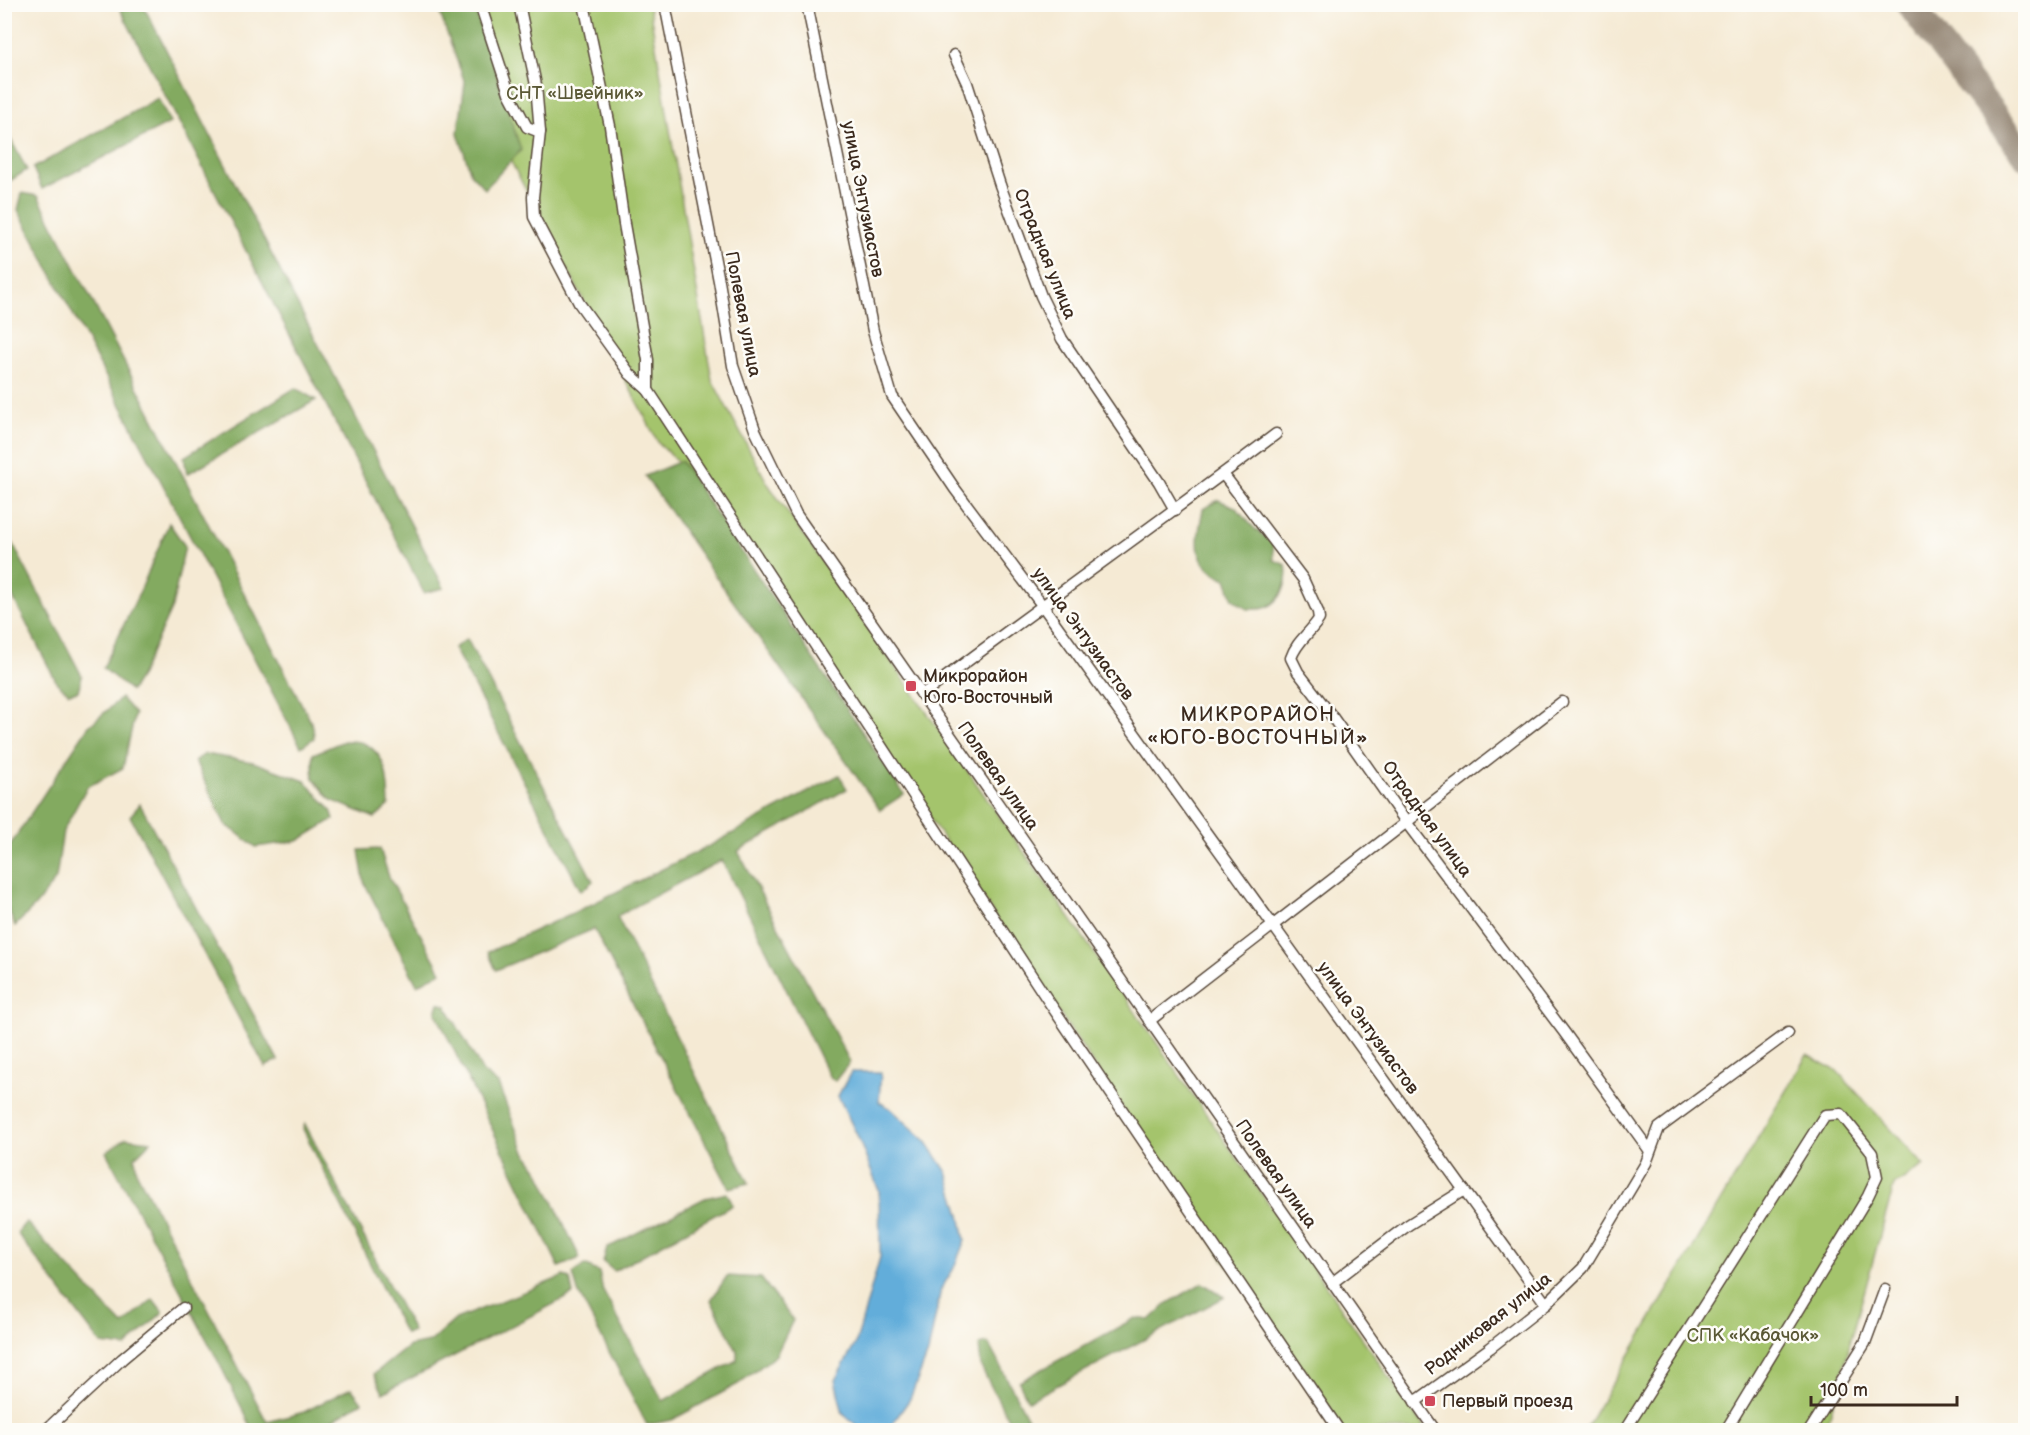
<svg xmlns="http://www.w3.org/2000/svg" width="2030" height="1435" font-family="'Balsamiq Sans',sans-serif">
<rect width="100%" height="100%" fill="#fdfcf7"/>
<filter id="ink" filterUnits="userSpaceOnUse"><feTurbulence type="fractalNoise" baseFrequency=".0167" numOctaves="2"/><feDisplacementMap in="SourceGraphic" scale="12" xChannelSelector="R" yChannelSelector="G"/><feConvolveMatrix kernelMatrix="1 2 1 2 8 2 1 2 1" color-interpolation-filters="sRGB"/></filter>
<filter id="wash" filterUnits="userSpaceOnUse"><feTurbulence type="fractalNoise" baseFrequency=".008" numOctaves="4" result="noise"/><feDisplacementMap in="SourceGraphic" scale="24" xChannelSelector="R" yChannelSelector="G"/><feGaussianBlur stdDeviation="1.35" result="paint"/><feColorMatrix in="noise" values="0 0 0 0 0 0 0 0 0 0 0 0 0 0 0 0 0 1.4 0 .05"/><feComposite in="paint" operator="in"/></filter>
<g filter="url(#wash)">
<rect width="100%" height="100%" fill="#f5ead4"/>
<g fill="#a4c46c" stroke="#707745" stroke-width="1.5">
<polygon points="455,5 649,5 712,380 768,484 1426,1430 1337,1430 716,497 659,444 497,135"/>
<polygon points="1807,1055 1837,1071 1924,1165 1894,1185 1826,1430 1585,1430"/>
</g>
<g fill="#83aa60" stroke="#5f6a3f" stroke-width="1.5">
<polygon points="118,5 143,5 444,588 424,593"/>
<polygon points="437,5 473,5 521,150 485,189 471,174 458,133 465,83"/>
<polygon points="158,98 170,123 42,189 33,168"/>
<polygon points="4,127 27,170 5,184 4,184"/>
<polygon points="22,193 38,196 313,726 314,738 301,747 18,210"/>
<polygon points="295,388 316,400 187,474 184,457"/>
<polygon points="681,461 904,794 880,810 645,476"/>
<path d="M1218,500L1235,507L1254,528L1273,543L1274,560L1286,565C1289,581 1283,600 1267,607C1261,610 1252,609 1247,609L1233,599L1226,579C1190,564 1197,541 1203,509Z"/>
<polygon points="169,523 185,546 172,607 141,675 131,691 103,668 142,587"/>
<polygon points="4,527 82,676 78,691 69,693 57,683 5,582"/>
<polygon points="467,639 593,881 581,891 454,648"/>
<polygon points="121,698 135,714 123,768 87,787 63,831 56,879 36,905 15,926 5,902 5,853 88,727"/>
<path d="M344,741C350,741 358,741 363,743C388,754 388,781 389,805L375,818L331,800L313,778V754Z"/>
<polygon points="205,754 253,762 305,781 331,810 334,819 298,841 256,847 225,824 195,761"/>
<polygon points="839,775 847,789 738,851 850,1062 835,1081 829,1076 722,860 617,916 749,1183 729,1188 594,929 496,970 488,952 590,905 713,844"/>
<polygon points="140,804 278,1060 265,1067 130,816"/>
<polygon points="380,849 389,877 441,972 417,985 364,882 359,850"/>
<polygon points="439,1003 446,1006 483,1072 498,1084 525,1152 539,1172 580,1258 559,1267 436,1013"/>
<polygon points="305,1124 413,1331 405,1334 303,1129"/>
<polygon points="126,1138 151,1141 135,1157 137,1173 267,1422 304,1412 351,1388 362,1402 329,1422 333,1430 253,1430 215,1355 106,1152"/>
<polygon points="727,1193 733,1205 614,1271 603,1262 607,1248 705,1198"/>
<polygon points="26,1222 123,1325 153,1299 163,1312 126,1347 101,1344 17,1233"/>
<polygon points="585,1265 599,1272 603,1291 663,1401 737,1360 737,1351 711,1300 727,1276 761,1278 793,1320 776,1355 738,1384 672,1420 647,1425 578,1292 573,1274"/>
<polygon points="564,1276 570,1279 573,1294 383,1393 374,1374 409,1346 430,1342 456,1319"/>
<polygon points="1202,1283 1225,1297 1028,1401 1019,1382 1135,1318 1150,1320 1168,1303"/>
<polygon points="988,1343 1034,1430 1014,1430 981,1367 979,1345"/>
</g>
<polygon fill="#62adda" stroke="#4e6c7c" stroke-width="1.5" points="851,1072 881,1072 879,1102 890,1108 926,1141 947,1172 960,1215 965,1240 953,1270 941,1289 928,1353 910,1399 888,1430 863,1430 843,1414 835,1380 856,1343 880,1257 879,1191 857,1135 838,1096"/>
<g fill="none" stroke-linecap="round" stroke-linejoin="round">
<polyline stroke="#988a79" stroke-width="27" points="1909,4 2026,156"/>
</g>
</g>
<g filter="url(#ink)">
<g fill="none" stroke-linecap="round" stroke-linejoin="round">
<defs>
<g id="street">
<polyline points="480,4 509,93 527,127 540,132"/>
<polyline points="519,4 536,85 540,132 533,197 534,217 579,303 630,374 648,390"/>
<polyline points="584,4 610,126 624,224 648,360 648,390 1047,999 1339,1430"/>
<polyline points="665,4 719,281 733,366 755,430 796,514 1435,1430"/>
<polyline points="807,4 873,331 892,396 955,489 1042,605 1546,1304"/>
<polyline points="954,55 967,83 1000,185 1041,296 1062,339 1159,482 1175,510"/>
<path d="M1223,474L1303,579L1318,612L1319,619C1310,633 1296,642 1291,658L1298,672L1331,715L1406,822L1564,1032L1650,1151"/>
<path d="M922,695C1039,607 1159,522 1276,434"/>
<polyline points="1149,1021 1562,702"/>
<polyline points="1332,1283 1408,1225 1464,1190"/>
<polyline points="1415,1402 1490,1348 1546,1304 1583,1268 1646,1163 1659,1128 1788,1033"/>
<polyline points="46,1430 122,1359 183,1308"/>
<polyline points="1625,1430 1825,1115 1841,1114 1872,1153 1877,1177 1868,1196 1726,1430"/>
<polyline points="1810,1430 1865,1343 1885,1289"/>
</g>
</defs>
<use href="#street" stroke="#574739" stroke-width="13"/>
<use href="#street" stroke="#fff" stroke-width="10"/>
</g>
</g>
<g fill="#d1495b" stroke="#fdfcf7" stroke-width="2">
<rect x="905" y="680" width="12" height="12" rx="3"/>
<rect x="1424" y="1395" width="12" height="12" rx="3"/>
</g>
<g text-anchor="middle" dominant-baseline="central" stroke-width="5" stroke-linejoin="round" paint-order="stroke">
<g font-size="18" fill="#5a5835" stroke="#fdfcf7">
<text x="575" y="93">СНТ «Швейник»</text>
<text x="1753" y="1335">СПК «Кабачок»</text>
</g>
<g font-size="18" fill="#3b2a1e" stroke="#fdfcf7">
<text transform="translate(863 199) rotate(79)">улица Энтузиастов</text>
<text transform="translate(1045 254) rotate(68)">Отрадная улица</text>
<text transform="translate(743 314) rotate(79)">Полевая улица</text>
<text transform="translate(1083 634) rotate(54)">улица Энтузиастов</text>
<text transform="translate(998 776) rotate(55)">Полевая улица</text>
<text transform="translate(1427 819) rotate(54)">Отрадная улица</text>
<text transform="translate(1368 1028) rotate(54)">улица Энтузиастов</text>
<text transform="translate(1276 1174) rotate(55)">Полевая улица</text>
<text transform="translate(1488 1324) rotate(-38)">Родниковая улица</text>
</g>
<g font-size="18" fill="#3b2a1e" stroke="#fdfcf7" text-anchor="start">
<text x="923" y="676">Микрорайон<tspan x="923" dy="21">Юго-Восточный</tspan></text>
<text x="1442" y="1401">Первый проезд</text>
</g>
<g font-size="20" letter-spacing="1.5" fill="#3b2a1e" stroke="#fdfcf7">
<text x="1258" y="715">МИКРОРАЙОН<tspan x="1258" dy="23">«ЮГО-ВОСТОЧНЫЙ»</tspan></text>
</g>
</g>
<rect width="2030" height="1435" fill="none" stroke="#fdfcf7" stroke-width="24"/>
<path d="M1811 1396v9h146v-9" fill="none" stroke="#3b2a1e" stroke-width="3"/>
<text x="1820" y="1396" font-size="18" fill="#3b2a1e" stroke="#fdfcf7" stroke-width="4.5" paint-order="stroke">100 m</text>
</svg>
